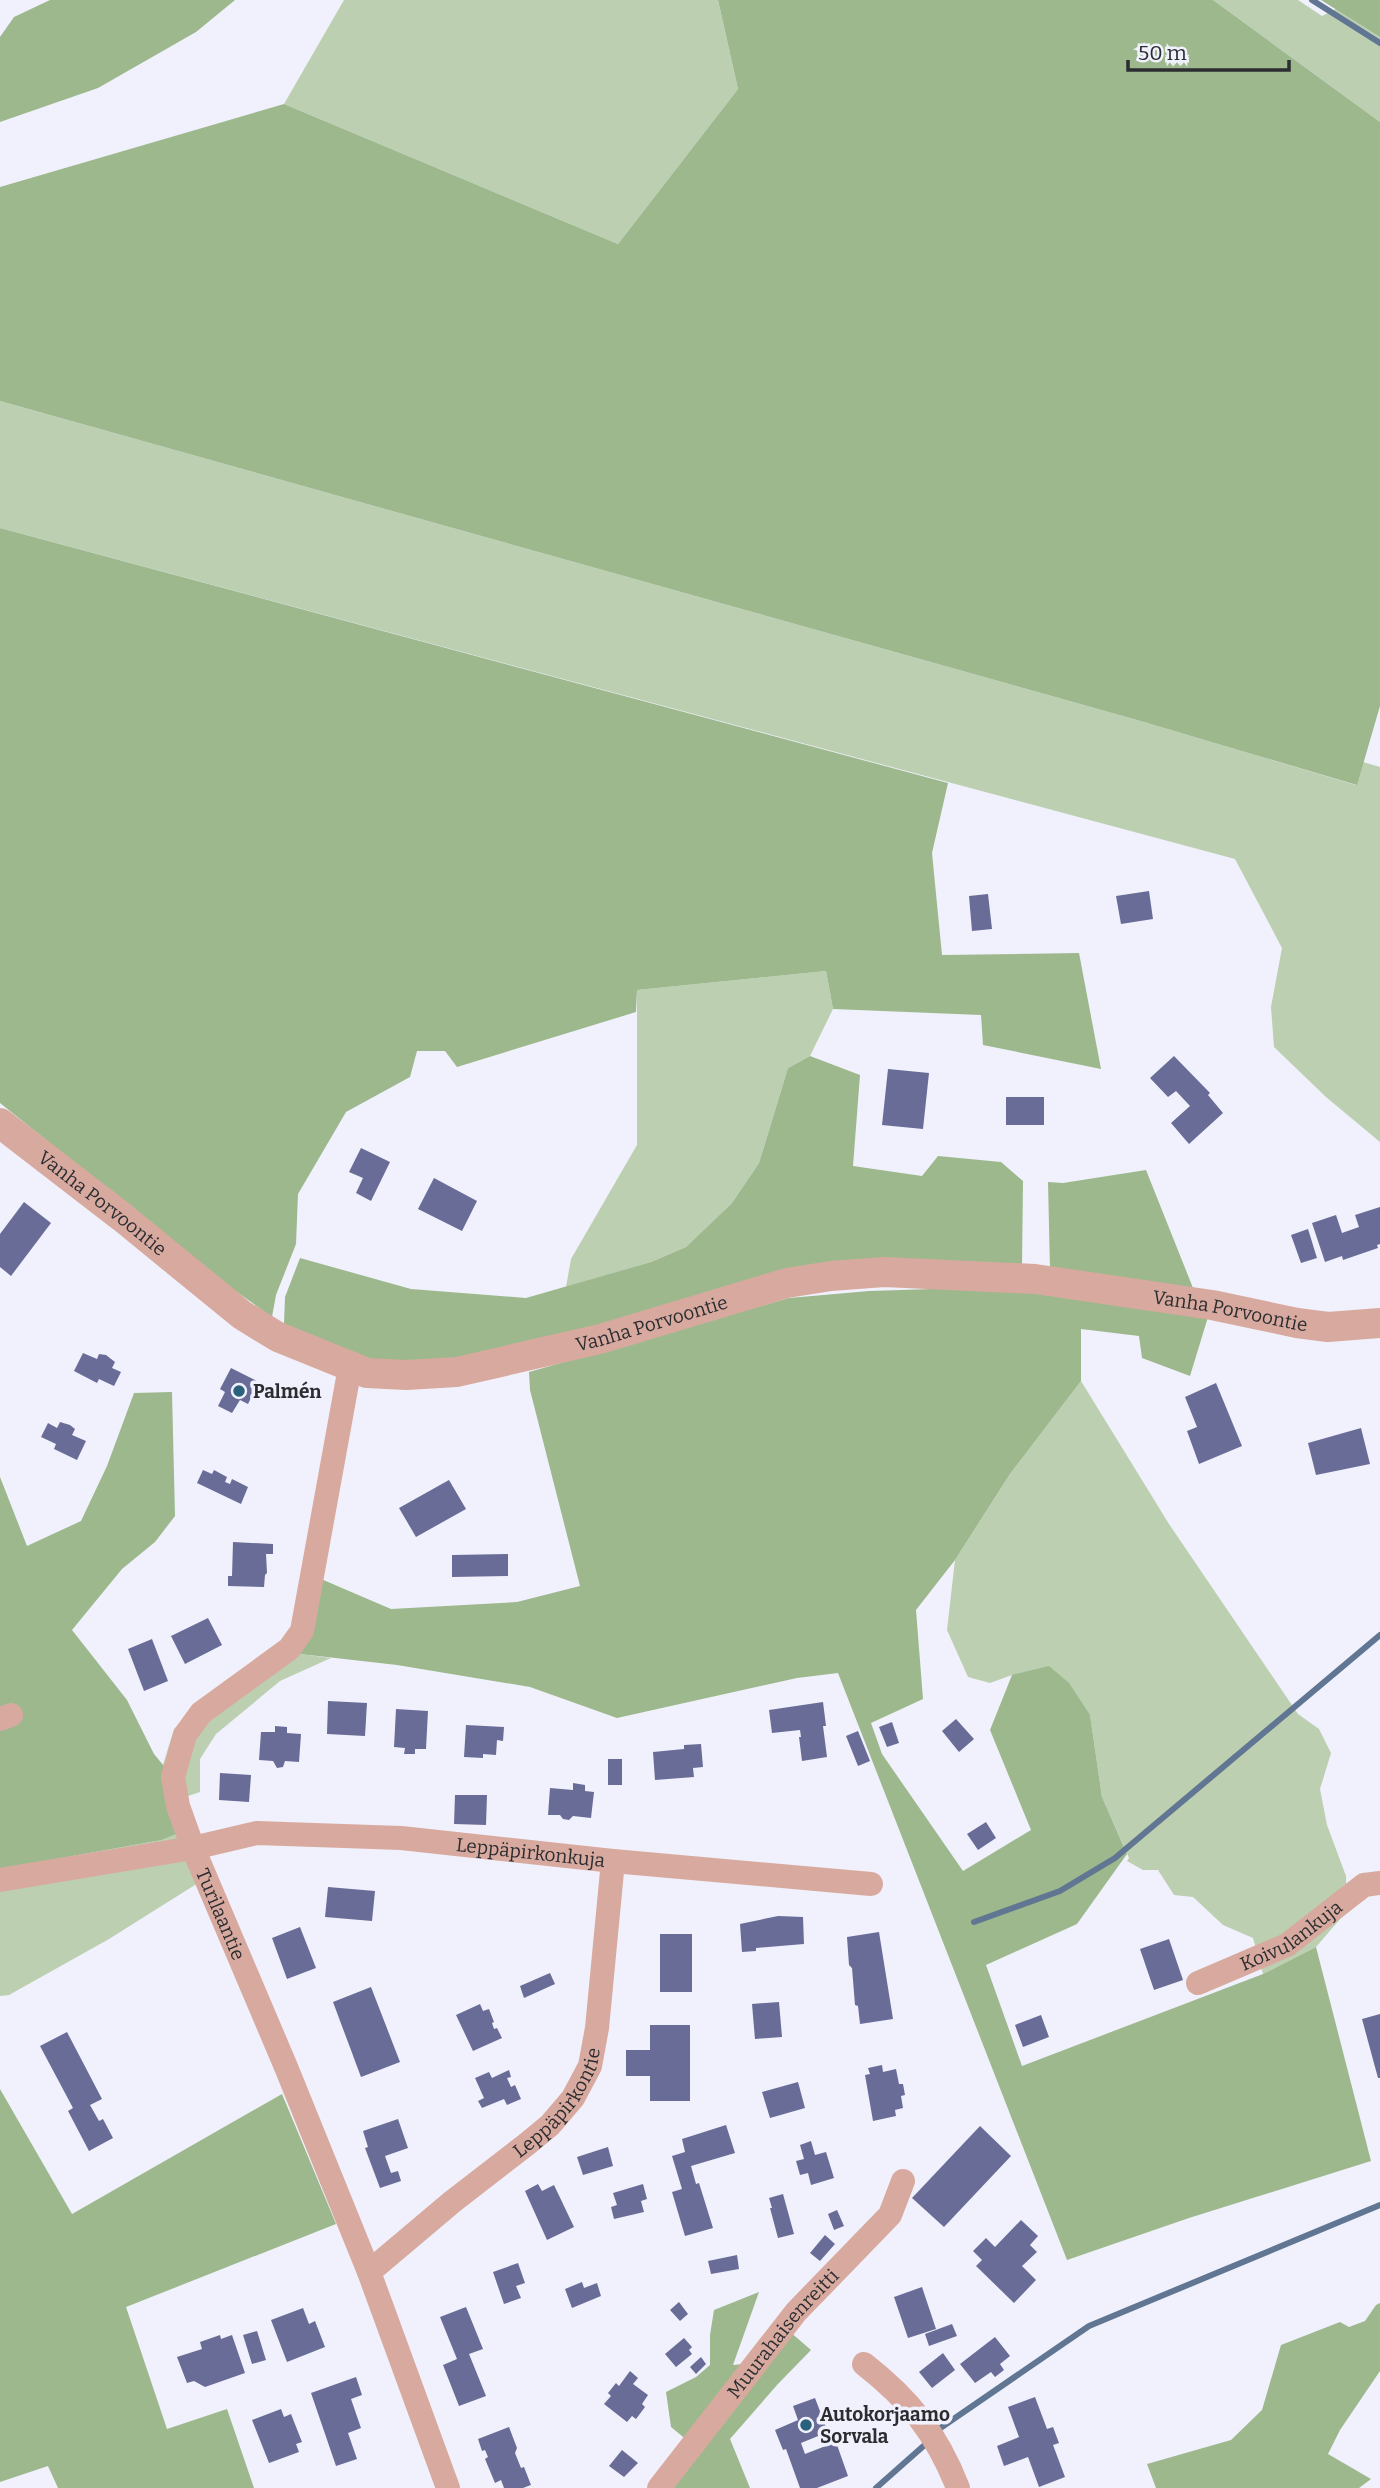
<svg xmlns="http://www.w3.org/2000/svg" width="1380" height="2488" font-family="Bitter,serif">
<rect width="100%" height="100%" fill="#f0f1fc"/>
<g fill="#bccfb1">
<polygon points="344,0 718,0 738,89 618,244 284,104"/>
<polygon points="1213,0 1298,0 1322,16 1336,9 1380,37 1380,122"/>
<polygon points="0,401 1137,720 1356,785 1363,762 1380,767 1380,1142 1326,1097 1274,1047 1271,1007 1282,948 1235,859 0,528"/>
<polygon points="826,971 833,1009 810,1056 788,1068 759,1163 732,1203 686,1247 651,1262 566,1287 571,1259 637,1145 637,990"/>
<polygon points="1081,1381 1169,1524 1298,1714 1319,1729 1331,1753 1320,1789 1327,1825 1346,1876 1347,1911 1316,1947 1263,1974 1253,1938 1223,1925 1193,1897 1174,1895 1158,1870 1143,1870 1127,1861 1129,1858 1102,1797 1090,1715 1012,1675 990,1683 968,1677 947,1630 955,1560 1010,1474"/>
<polygon points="300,1654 331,1658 280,1681 216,1734 200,1759 200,1792 173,1801 163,1765 174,1729 215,1690"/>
<polygon points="186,1830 206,1878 109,1939 9,1995 0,1996 0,1869 162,1840"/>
</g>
<g fill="#9db88d">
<polygon points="50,0 235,0 196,32 98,88 0,122 0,37 14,17"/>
<polygon points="718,0 1213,0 1380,122 1380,706 1357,785 1137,720 0,401 0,187 284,104 618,244 738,89"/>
<polygon points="1321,0 1380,0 1380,37"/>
<polygon points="0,528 948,783 932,853 942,955 1079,953 1101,1069 983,1045 981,1015 833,1009 826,971 637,990 636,1012 457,1067 445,1051 417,1051 410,1077 346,1112 298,1194 296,1244 276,1295 272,1317 223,1282 0,1103"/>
<polygon points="810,1056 860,1075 853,1166 922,1176 938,1156 1001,1162 1023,1181 1022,1265 874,1260 525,1350 448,1363 373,1361 284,1324 285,1297 300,1258 411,1289 526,1298 651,1262 686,1247 732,1203 759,1163 788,1068"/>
<polygon points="1146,1170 1193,1288 1050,1270 1048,1182 1063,1183"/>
<polygon points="995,1287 1208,1317 1190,1376 1142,1358 1139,1336 1081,1329 1081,1381 1010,1474 955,1560 916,1610 923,1699 871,1723 882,1754 963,1871 1031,1830 990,1730 1012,1675 1049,1666 1069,1683 1090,1715 1102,1797 1127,1854 1077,1924 986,1965 1022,2066 1263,1974 1316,1947 1371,2161 1189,2218 1067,2260 838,1673 797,1678 617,1718 530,1687 397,1665 300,1654 314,1576 391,1609 517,1602 580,1586 530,1390 529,1372 789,1298 869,1291"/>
<polygon points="172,1392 175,1516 155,1542 122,1569 72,1630 127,1700 154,1754 173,1777 186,1830 162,1840 0,1869 0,1477 27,1546 81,1521 107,1466 134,1393"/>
<polygon points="0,2089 72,2214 282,2094 336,2224 126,2307 167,2429 227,2409 254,2488 58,2488 48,2466 0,2482"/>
<polygon points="759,2292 733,2365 762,2362 789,2331 811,2350 777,2385 730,2439 750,2488 669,2488 699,2450 671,2427 666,2392 696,2377 710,2365 710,2335 714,2310"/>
<polygon points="1380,2303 1380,2371 1340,2430 1328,2454 1371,2479 1359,2488 1156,2488 1147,2464 1231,2440 1262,2410 1281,2345 1340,2322 1349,2327 1365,2321 1376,2305"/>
</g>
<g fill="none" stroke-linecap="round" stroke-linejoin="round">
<g stroke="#607692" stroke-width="6">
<polyline points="1312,0 1380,43"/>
<polyline points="974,1922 1060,1891 1115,1858 1380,1635"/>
<polyline points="939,2429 1089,2326 1380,2205"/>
<polyline points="876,2488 928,2442"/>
</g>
</g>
<g fill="#696c97">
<polygon points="1149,891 1153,919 1121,924 1116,896"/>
<polygon points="988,894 992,929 972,931 969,896"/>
<polygon points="1174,1056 1210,1093 1208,1095 1223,1113 1189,1144 1171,1123 1190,1106 1176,1091 1168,1097 1150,1078"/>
<polygon points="888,1069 929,1073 923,1129 882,1125"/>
<rect x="1006" y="1097" width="38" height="28"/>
<polygon points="361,1148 390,1162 371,1201 356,1193 363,1178 349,1172"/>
<polygon points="434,1178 477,1201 462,1231 418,1209"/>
<polygon points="24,1202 51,1223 11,1276 0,1267 0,1234"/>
<polygon points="1380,1207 1380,1244 1377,1245 1378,1248 1343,1260 1342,1256 1325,1262 1312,1223 1336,1215 1342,1233 1359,1227 1355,1215"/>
<polygon points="1308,1229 1317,1258 1301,1263 1291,1235"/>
<polygon points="83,1353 97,1359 99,1354 106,1355 115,1362 112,1368 121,1372 114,1386 99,1379 97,1383 74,1371"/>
<polygon points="231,1368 259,1382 248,1404 240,1400 232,1413 218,1406 225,1392 220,1389"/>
<polygon points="1216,1383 1242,1446 1199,1464 1187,1431 1197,1427 1185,1397"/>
<polygon points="60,1422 70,1425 75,1429 72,1435 86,1441 77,1460 54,1449 56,1444 41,1437 48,1423 57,1428"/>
<polygon points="1361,1428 1370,1464 1316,1475 1308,1443"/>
<polygon points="203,1470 212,1474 214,1470 227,1477 225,1482 230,1484 232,1479 248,1487 241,1504 197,1483"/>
<polygon points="449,1480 466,1509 416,1537 399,1508"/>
<polygon points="233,1542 273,1544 273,1554 266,1554 267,1573 265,1575 264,1587 228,1586 228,1576 232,1576"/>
<polygon points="508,1554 508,1576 452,1577 452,1555"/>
<polygon points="208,1618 222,1645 185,1664 171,1636"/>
<polygon points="152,1639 168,1681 144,1691 128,1649"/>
<polygon points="328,1701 367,1703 365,1736 327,1734"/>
<polygon points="823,1702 826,1726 823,1726 827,1757 802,1761 799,1737 801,1737 800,1730 772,1733 769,1710"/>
<polygon points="396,1709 428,1711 426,1749 415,1749 415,1754 404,1754 405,1748 394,1747"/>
<polygon points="956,1719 974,1739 959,1752 942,1731"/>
<polygon points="892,1722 899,1743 887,1747 879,1727"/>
<polygon points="466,1725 504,1727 503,1741 497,1740 496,1755 483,1754 483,1758 464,1757"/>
<polygon points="275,1726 287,1727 287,1733 301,1734 299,1762 285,1761 283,1767 277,1768 273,1761 259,1760 261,1732 275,1732"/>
<polygon points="858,1731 870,1761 858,1766 846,1736"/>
<polygon points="701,1744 703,1767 693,1768 694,1777 655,1780 653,1752 684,1749 684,1745"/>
<rect x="608" y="1759" width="14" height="26"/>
<polygon points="220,1773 251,1775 249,1802 219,1800"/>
<polygon points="573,1783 585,1785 585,1791 594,1792 591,1818 573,1816 569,1820 563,1819 560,1815 548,1815 550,1788 573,1790"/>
<polygon points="455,1795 487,1795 486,1825 454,1824"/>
<polygon points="986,1822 996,1838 978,1850 967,1834"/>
<polygon points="328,1887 375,1891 372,1921 325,1917"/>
<polygon points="778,1916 803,1917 804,1944 756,1948 756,1951 742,1952 740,1924"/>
<polygon points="300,1927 316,1968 287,1979 272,1938"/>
<polygon points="879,1932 893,2019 860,2024 858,2006 855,2005 852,1968 849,1965 847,1937"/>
<rect x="660" y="1934" width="32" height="58"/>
<polygon points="1169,1939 1183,1980 1154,1990 1140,1949"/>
<polygon points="550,1973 555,1984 524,1998 520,1986"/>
<polygon points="371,1987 400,2062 361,2077 333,2002"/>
<polygon points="779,2002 782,2037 755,2039 752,2004"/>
<polygon points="480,2004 483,2011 489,2009 494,2022 492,2023 494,2029 497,2028 502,2038 473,2051 456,2015"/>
<polygon points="1380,2014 1380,2078 1378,2078 1362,2019"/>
<polygon points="1041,2015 1049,2037 1023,2047 1015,2025"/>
<polygon points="650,2025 690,2025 690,2101 650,2101 650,2076 626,2076 626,2050 650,2050"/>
<polygon points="67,2032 102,2099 90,2105 99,2121 103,2119 113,2138 89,2151 68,2111 73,2108 40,2046"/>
<polygon points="882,2065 883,2072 896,2069 899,2084 903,2084 905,2095 901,2096 903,2108 895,2110 896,2116 873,2121 865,2075 870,2074 868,2068"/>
<polygon points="509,2070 511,2077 507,2078 511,2087 515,2085 521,2099 507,2105 504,2099 482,2108 478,2101 484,2098 475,2078 489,2072 492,2078"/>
<polygon points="798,2082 805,2108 770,2118 762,2092"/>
<polygon points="398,2119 408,2148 385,2156 391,2173 398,2171 401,2181 380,2188 365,2148 368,2147 363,2131"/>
<polygon points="726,2125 735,2153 691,2166 696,2184 699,2183 713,2228 685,2236 672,2192 682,2189 672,2156 685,2152 682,2139"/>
<polygon points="980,2126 1011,2156 944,2227 912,2198"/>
<polygon points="811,2141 815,2155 826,2152 834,2178 811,2185 808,2173 800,2175 796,2161 804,2159 800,2145"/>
<polygon points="608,2147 613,2166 583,2175 577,2157"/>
<polygon points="538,2184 542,2191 554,2185 574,2227 547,2240 525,2191"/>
<polygon points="643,2184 647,2199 641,2201 644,2212 614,2219 611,2207 617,2205 613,2193"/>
<polygon points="783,2194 794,2234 778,2238 770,2208 772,2208 769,2198"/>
<polygon points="837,2210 844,2226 834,2230 828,2214"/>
<polygon points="1021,2220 1038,2236 1030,2245 1037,2252 1022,2266 1036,2280 1014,2303 976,2266 982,2260 973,2251 986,2238 995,2247"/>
<polygon points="825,2235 835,2244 820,2261 810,2253"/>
<polygon points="737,2255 739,2269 711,2274 708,2261"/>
<polygon points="518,2263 525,2283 516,2286 521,2298 504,2304 493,2272"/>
<polygon points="582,2282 584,2288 597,2283 601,2296 572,2308 565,2289"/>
<polygon points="922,2287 936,2329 908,2338 894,2297"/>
<polygon points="679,2302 688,2314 680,2321 670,2310"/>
<polygon points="466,2307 483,2349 469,2354 486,2396 459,2406 443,2365 457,2359 440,2317"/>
<polygon points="303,2308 309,2324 315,2321 325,2347 287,2362 271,2320"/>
<polygon points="952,2324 957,2336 929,2346 925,2334"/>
<polygon points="257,2331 266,2360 252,2364 243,2335"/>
<polygon points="220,2335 221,2339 232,2335 245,2373 205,2387 194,2381 187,2383 177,2357 202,2349 200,2342"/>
<polygon points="995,2337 1010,2356 1000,2364 1004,2370 995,2377 991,2372 975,2383 960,2364"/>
<polygon points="684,2338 692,2347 689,2350 692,2354 676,2367 665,2354"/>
<polygon points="943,2353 955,2370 932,2388 919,2372"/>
<polygon points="701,2357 706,2364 696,2374 690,2367"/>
<polygon points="630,2371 638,2378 633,2384 648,2395 642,2404 645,2407 636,2419 632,2416 627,2422 604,2404 611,2396 608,2393 616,2383 619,2386"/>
<polygon points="356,2377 362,2395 351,2399 361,2428 348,2433 357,2459 336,2466 311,2393"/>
<polygon points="1035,2397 1047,2429 1053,2427 1059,2443 1053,2445 1065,2477 1039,2487 1028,2457 1004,2466 997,2446 1019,2437 1008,2407"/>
<polygon points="815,2398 828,2432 801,2443 805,2454 836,2442 848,2476 817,2488 800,2488 786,2449 783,2450 775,2430 798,2420 793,2406"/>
<polygon points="281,2409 284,2417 291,2414 302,2442 296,2444 299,2452 269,2463 252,2420"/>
<polygon points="509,2427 517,2448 515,2453 521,2468 524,2467 531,2485 523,2488 504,2488 501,2480 495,2483 485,2459 488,2457 485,2450 482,2451 478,2439"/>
<polygon points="622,2450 638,2463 624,2477 609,2466"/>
</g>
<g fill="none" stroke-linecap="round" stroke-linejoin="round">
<g stroke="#d8aa9f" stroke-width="24">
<path id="s1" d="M350,1367L302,1631L289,1649L201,1713L185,1735L173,1777L178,1806L193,1848L286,2067L369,2272L448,2488"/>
<polyline points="0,1719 11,1715"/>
<path id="s2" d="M0,1880L193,1848L257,1833L401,1838L613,1861L871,1884"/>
<path id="s3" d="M1198,1983L1287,1945L1364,1885L1380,1883"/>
<path id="s4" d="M369,2272L452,2202L527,2144L550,2125L573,2098L590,2066L597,2028L613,1861"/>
<path d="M864,2364C909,2399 937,2434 958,2488"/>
<path id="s5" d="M659,2488L796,2312L890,2215L903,2181"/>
</g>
<path stroke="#d8aa9f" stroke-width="30" id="s6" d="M0,1123L122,1217L242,1315L278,1337L367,1373L406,1375L457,1372L600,1339L787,1283L831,1276L884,1272L1035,1279L1212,1305L1297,1323L1328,1327L1380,1323"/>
</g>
<g fill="#2a617b" stroke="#f0f1fc" stroke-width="2.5">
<circle cx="239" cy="1391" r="7"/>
<circle cx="806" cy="2425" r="7"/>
</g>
<g text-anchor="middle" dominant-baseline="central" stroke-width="7" stroke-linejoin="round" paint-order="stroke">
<g font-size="19" fill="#2c2d31" stroke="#f0f1fc">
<text stroke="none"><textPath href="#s6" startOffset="130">Vanha Porvoontie</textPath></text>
<text stroke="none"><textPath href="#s6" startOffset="1326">Vanha Porvoontie</textPath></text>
<text stroke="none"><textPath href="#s6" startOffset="738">Vanha Porvoontie</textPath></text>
<text stroke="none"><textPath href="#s2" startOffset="536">Leppäpirkonkuja</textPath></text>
<text stroke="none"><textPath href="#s1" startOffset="616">Turilaantie</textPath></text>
<text stroke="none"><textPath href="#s3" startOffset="105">Koivulankuja</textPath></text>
<text stroke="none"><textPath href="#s4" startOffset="256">Leppäpirkontie</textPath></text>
<text stroke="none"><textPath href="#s5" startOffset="198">Muurahaisenreitti</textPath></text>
</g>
<g font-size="19" font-weight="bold" fill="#2c2d31" stroke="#f0f1fc" text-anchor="start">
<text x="253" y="1391">Palmén</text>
<text x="820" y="2414">Autokorjaamo<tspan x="820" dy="22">Sorvala</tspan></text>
</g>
</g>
<path d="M1128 60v10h161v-10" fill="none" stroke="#2c2d31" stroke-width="3.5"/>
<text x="1138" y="60" font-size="21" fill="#2c2d31" stroke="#f0f1fc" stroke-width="5" paint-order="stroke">50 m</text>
</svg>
